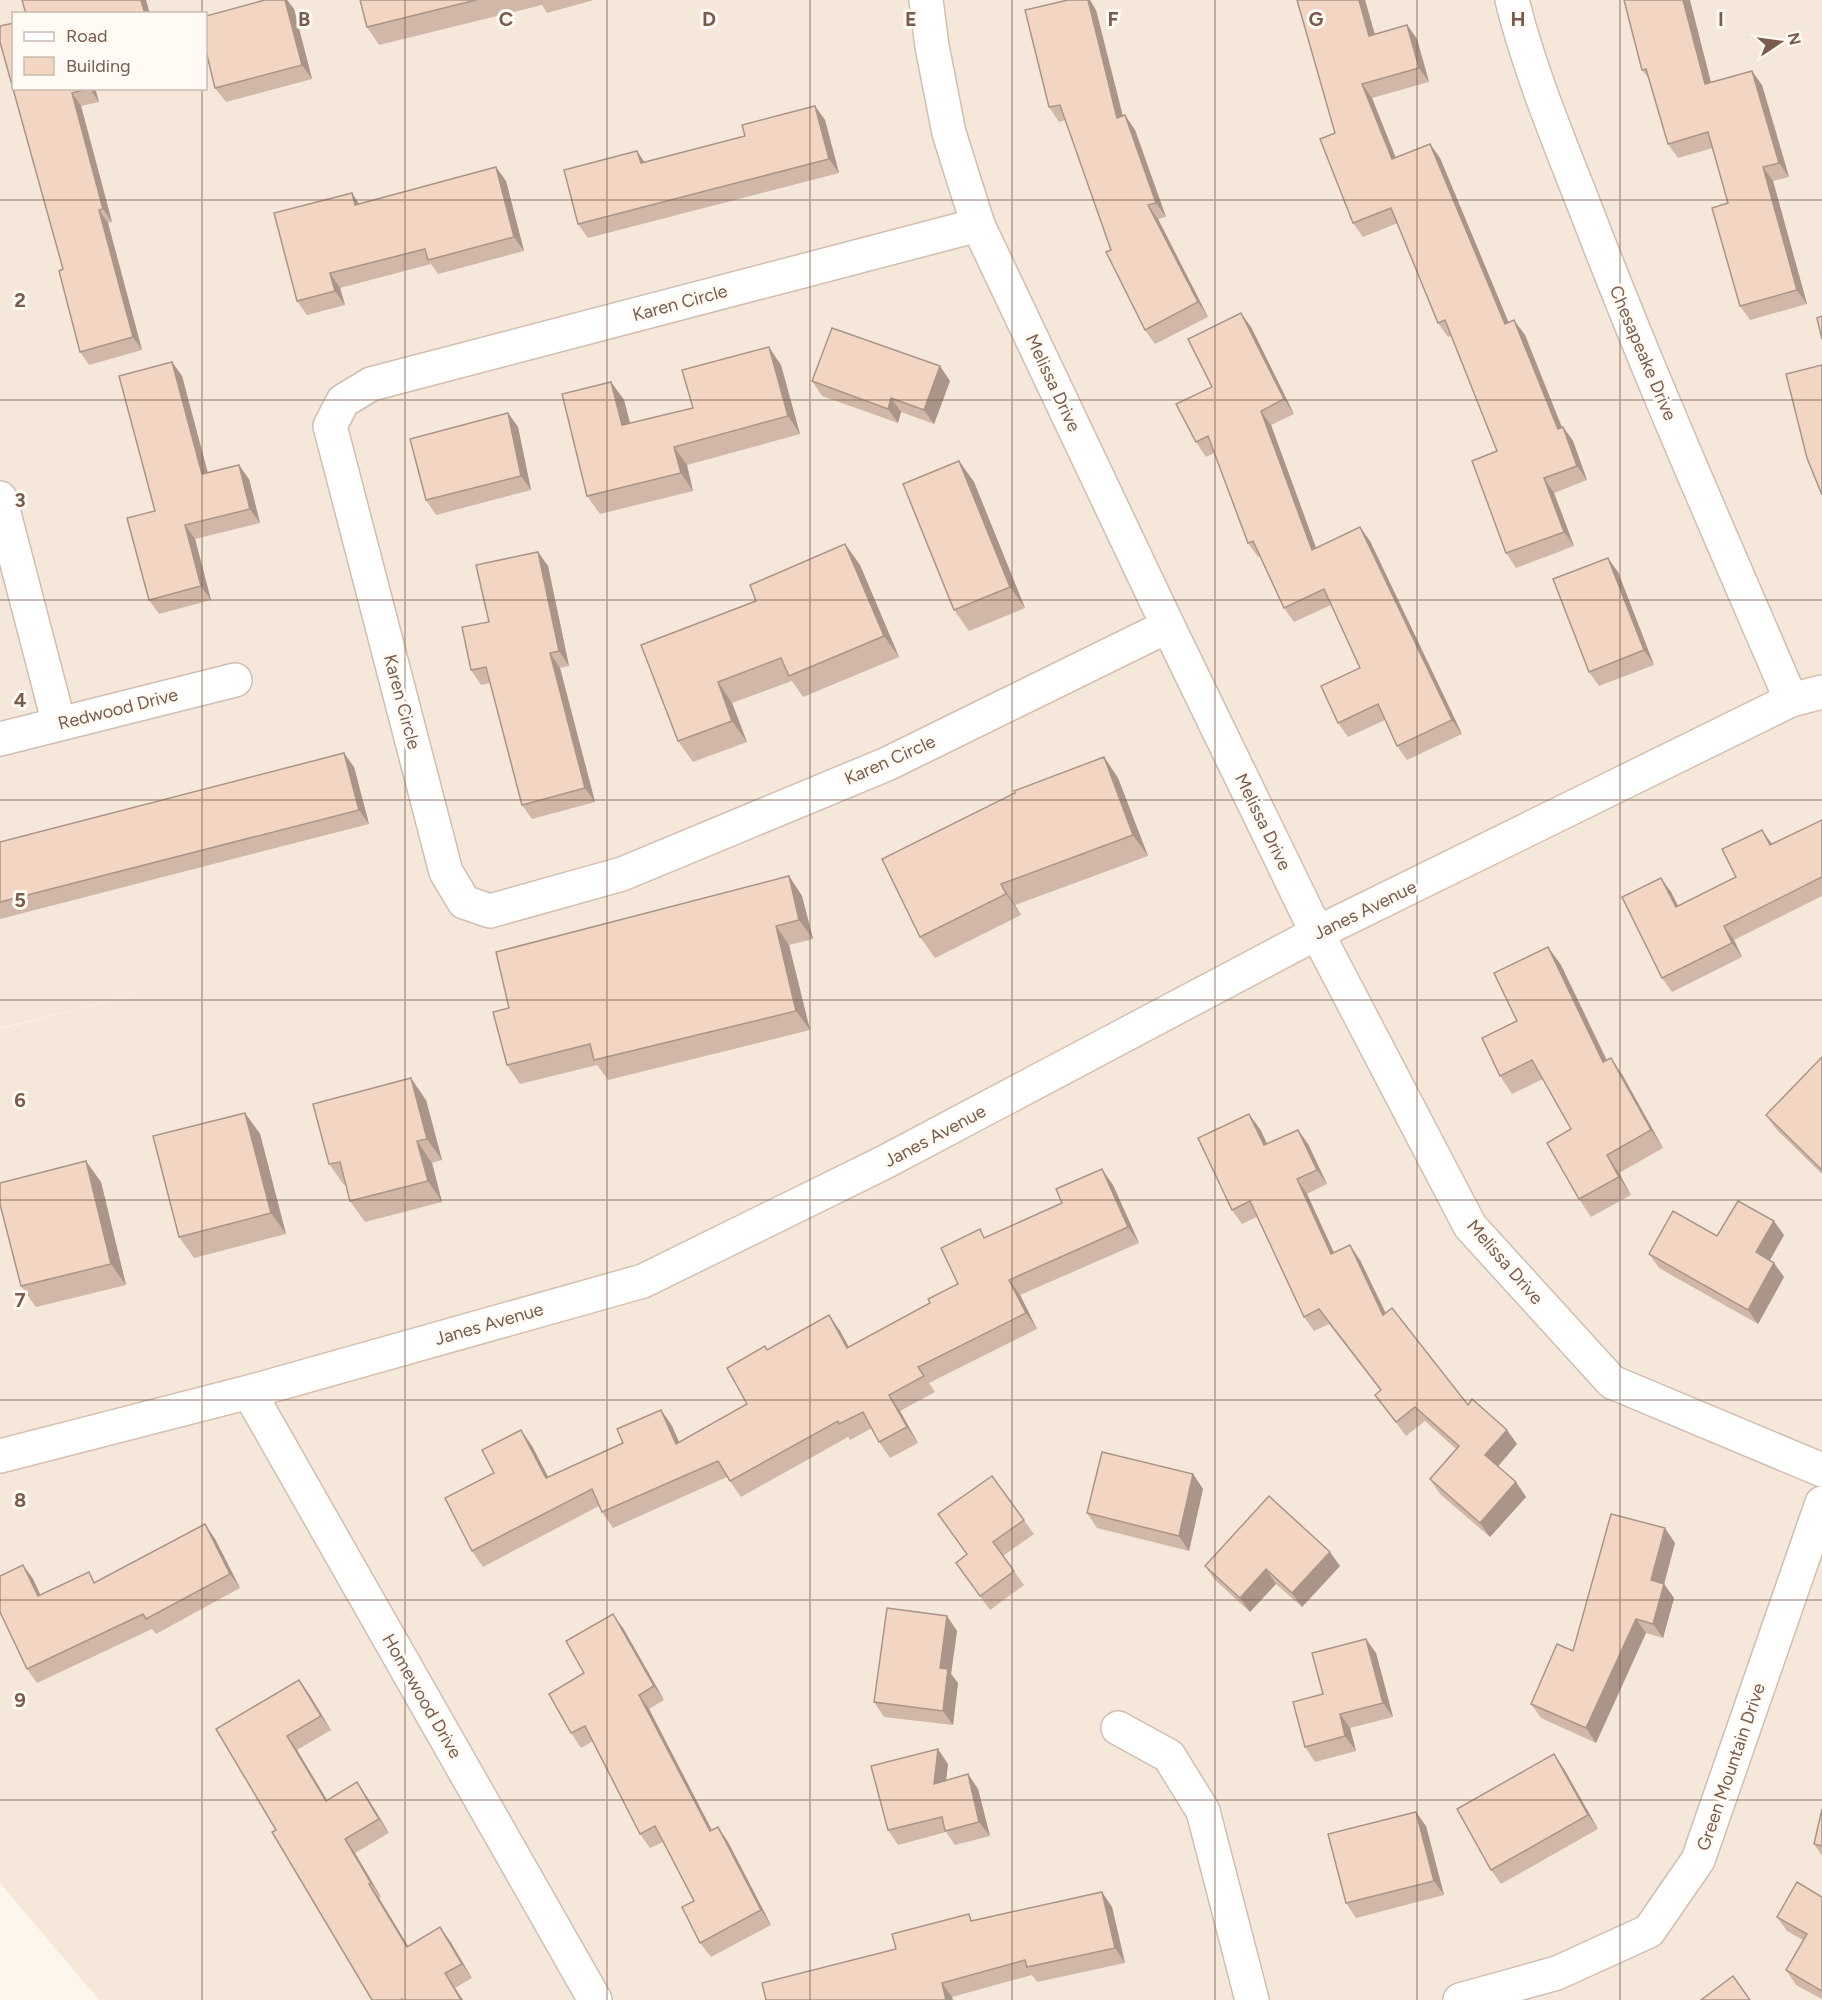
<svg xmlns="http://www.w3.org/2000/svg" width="1822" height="2000" font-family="Figtree,sans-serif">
<rect width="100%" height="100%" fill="#fdf6ec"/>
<path fill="#f5e8da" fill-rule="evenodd" d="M0,0H1822V2000H99L0,1883V1029L143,993L0,1028ZM14,14H206V88H14Z"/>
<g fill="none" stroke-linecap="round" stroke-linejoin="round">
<defs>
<g id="street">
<polyline points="926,0 932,46 949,133 978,225 1168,626 1317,933 1470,1226 1612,1382 1822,1470"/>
<path d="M1512,0C1530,72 1559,141 1586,210C1649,375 1721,537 1791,700"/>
<polyline points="978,225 371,384 343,401 330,426 446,872 464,902 490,911 622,874 887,764 1168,626"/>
<polyline points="0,498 59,724"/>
<polyline points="0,739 235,680"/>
<polyline points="249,1392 595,2000"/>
<polyline points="1118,1728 1169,1756 1203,1811 1252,2000"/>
<polyline points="1460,2000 1557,1973 1649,1931 1698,1860 1822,1503"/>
</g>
<polyline id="secondary" points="0,1456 249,1392 643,1281 883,1163 1317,933 1791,700 1822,692"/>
</defs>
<use href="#street" stroke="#d1beb0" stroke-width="36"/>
<use href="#secondary" stroke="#d6c0b0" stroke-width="36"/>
<use href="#street" stroke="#fff" stroke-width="33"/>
<use href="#secondary" stroke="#fff" stroke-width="33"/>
</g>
<g fill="#d1b7a8">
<polygon points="265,0 287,0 294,9 312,79 226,102 215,88"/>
<polygon points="360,0 594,0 547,13 542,5 379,45 367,27"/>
<polygon points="1297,0 1365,0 1375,34 1407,25 1417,39 1429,82 1372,98 1396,158 1430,144 1440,158 1509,323 1525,335 1562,427 1563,427 1573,441 1587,480 1554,493 1574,546 1516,568 1506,553 1497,451 1451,336 1448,337 1438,323 1398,223 1363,237 1353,223 1335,133"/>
<polygon points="1624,0 1711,82 1762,85 1789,177 1773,181 1807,304 1750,320 1740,306 1728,203 1713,148 1678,158 1668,144 1649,79 1642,70"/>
<polygon points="1096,10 1123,116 1135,130 1166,217 1158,219 1208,317 1155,344 1145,330 1111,250 1065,120 1059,122 1049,107"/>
<polygon points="0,42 95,88 99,102 81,106 112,222 108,223 142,350 89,365 80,352 63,269"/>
<polygon points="815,106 825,120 839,173 588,238 578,224 644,162 745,136"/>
<polygon points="506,181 524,251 438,274 431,264 340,288 345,305 307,315 297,301 359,204"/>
<polygon points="1251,327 1294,414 1271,425 1316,548 1370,541 1462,734 1407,760 1397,746 1385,720 1348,737 1338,723 1360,668 1331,605 1294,622 1284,608 1260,556 1258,557 1248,543 1214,453 1206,457 1196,442 1212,387"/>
<polygon points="172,362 182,376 208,473 249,479 260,523 195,539 211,600 159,614 149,600"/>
<polygon points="781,365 800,434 687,465 693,491 600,514 587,496 611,382 624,400 630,423 693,408"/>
<polygon points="812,381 950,381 934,424 901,412 898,423 822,396"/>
<polygon points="508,413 518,427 531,490 436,515 426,500"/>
<polygon points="959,461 974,482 1025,608 969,631 954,610"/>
<polygon points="845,544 860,565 899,657 803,697 792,681 732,703 747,742 693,762 678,741 756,601"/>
<polygon points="538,552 548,566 569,666 560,668 595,802 532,819 522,805 490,683 481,685 471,670 489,622"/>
<polygon points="1618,572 1654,665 1599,686 1589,672"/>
<polygon points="1104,757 1118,778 1148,856 1015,905 1021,915 935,958 920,937"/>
<polygon points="354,767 369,824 0,919 0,842"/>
<polygon points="1822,820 1822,896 1734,940 1742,957 1672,992 1662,978 1671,892 1678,906 1736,877 1772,844"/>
<polygon points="789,876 802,896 813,939 789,945 810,1030 608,1080 597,1065 520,1084 507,1065 509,1008"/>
<polygon points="1548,947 1561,965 1607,1060 1611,1058 1623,1076 1663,1148 1619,1173 1631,1195 1591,1217 1579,1199 1571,1129 1543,1079 1512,1094 1500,1076 1517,1021"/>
<polygon points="1822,1057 1822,1174 1776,1129 1766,1115"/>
<polygon points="426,1100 442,1160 432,1163 442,1202 365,1222 350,1201 346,1185 344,1185 329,1164"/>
<polygon points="245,1113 260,1134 286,1234 194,1258 179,1237"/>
<polygon points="1260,1129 1267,1144 1298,1130 1308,1144 1327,1184 1307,1194 1334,1253 1360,1260 1386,1313 1468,1405 1517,1444 1497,1467 1516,1482 1526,1497 1490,1537 1440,1494 1430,1479 1456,1449 1425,1421 1406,1436 1375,1395 1381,1391 1329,1324 1314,1331 1304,1317 1257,1217 1242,1224 1232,1210"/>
<polygon points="101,1182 126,1285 36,1307 21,1286"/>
<polygon points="1113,1185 1139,1243 1020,1295 1037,1329 929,1383 935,1392 900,1411 918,1443 890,1458 879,1442 872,1428 850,1440 848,1437 741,1497 727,1477 613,1528 602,1512 599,1506 483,1567 472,1551 494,1473 521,1430 532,1446 548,1477 623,1443 661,1410 672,1426 679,1443 747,1404 768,1350 829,1315 840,1331 849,1347 930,1303 958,1284 985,1237"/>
<polygon points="1784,1235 1770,1260 1784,1277 1758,1324 1659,1268 1649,1254"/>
<polygon points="1193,1474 1203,1489 1189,1551 1097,1528 1087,1513"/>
<polygon points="992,1476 1034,1534 1003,1556 1024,1585 990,1610 956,1563 967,1554"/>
<polygon points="205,1524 215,1539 240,1588 156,1634 152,1629 37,1683 27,1669 23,1565 33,1579 40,1595 96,1582"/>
<polygon points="1675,1543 1664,1584 1674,1598 1663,1638 1646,1633 1596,1743 1541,1718 1531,1704 1573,1651"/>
<polygon points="1205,1566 1340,1566 1302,1607 1276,1584 1250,1612 1215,1580"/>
<polygon points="947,1616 957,1631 951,1674 958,1683 953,1725 884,1717 874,1702"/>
<polygon points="623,1628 664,1700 649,1709 712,1830 718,1827 728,1842 771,1925 711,1957 700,1943 694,1901 663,1842 650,1848 640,1834 593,1741 581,1748 571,1733 584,1673"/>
<polygon points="1376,1653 1393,1717 1350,1728 1356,1751 1315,1762 1305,1747 1323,1694"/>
<polygon points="299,1680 309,1694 331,1730 297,1750 327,1800 367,1797 389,1833 355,1853 381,1897 379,1898 408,1946 450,1941 472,1978 455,1988 463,2000 372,2000 276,1830 216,1729"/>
<polygon points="1554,1754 1564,1769 1598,1829 1501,1884 1491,1870"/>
<polygon points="948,1764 946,1780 968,1774 978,1789 990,1836 955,1845 946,1832 898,1845 888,1830"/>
<polygon points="1822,1809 1822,1856 1814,1844"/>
<polygon points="1426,1826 1444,1895 1356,1918 1346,1903"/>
<polygon points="1822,1897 1822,1999 1796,1985 1786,1970 1803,1940 1787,1931 1777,1917"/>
<polygon points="1112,1907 1125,1963 1037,1982 1032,1975 952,1997 953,2000 766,2000 896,1949 974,1920"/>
</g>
<g fill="#aa9588">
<polygon points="141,0 146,0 150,14 145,14"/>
<polygon points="285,0 287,0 294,9 312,79 302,65"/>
<polygon points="1088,0 1090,0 1096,10 1127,133 1117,118"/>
<polygon points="1359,0 1365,0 1379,50 1369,36"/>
<polygon points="1683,0 1690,0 1715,98 1705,84"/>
<polygon points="1407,25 1417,39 1429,82 1419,68"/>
<polygon points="1752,71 1762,85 1789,177 1779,163"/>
<polygon points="1362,84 1372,98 1402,174 1392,159"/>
<polygon points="95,88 99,102 90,89"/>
<polygon points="72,93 81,106 112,222 103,209"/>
<polygon points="815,106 825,120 839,173 829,159"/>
<polygon points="1125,115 1135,130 1166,217 1156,203"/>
<polygon points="1430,144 1440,158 1515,338 1505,324"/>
<polygon points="637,151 647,166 641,163"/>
<polygon points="496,167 506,181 524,251 514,237"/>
<polygon points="1763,167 1773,181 1807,304 1797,290"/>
<polygon points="352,193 362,208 355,205"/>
<polygon points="1148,205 1158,219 1208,317 1198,302"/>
<polygon points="99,210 108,223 142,350 133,337"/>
<polygon points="330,273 340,288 345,305 335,291"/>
<polygon points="1241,313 1251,327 1294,414 1284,399"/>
<polygon points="1514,320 1525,335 1568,443 1558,429"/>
<polygon points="769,347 781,365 800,434 788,416"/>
<polygon points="172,362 182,376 212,489 202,474"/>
<polygon points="940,366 950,381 934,424 924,410"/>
<polygon points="611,382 624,400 635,443 622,425"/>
<polygon points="891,398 901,412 898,423 888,409"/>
<polygon points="1261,411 1271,425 1322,564 1312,550"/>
<polygon points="508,413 518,427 531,490 521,476"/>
<polygon points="1563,427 1573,441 1587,480 1577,466"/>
<polygon points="674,447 687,465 693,491 681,473"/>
<polygon points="959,461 974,482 1025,608 1010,587"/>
<polygon points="239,465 249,479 260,523 250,509"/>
<polygon points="1544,478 1554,493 1574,546 1564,532"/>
<polygon points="185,525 195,539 211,600 201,586"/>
<polygon points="1360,527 1370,541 1462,734 1452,720"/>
<polygon points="845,544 860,565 899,657 884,636"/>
<polygon points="538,552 548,566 569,666 559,651"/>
<polygon points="1608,558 1618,572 1654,665 1644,650"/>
<polygon points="550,653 560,668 595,802 585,788"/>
<polygon points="718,682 732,703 747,742 732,721"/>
<polygon points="344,753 354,767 369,824 359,810"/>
<polygon points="1104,757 1118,778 1148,856 1133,835"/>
<polygon points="1762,830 1772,844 1770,845"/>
<polygon points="789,876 802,896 813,939 799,920"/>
<polygon points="1661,878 1671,892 1686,922 1676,907"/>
<polygon points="1001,884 1015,905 1021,915 1006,894"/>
<polygon points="776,926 789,945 810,1030 796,1011"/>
<polygon points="1724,926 1734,940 1742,957 1732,943"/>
<polygon points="1548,947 1561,965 1616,1080 1603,1062"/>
<polygon points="1611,1058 1623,1076 1663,1148 1651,1130"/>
<polygon points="411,1078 426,1100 442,1160 427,1139"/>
<polygon points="245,1113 260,1134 286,1234 271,1213"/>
<polygon points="1249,1114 1260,1129 1275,1160 1264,1145"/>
<polygon points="1298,1130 1308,1144 1327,1184 1317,1170"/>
<polygon points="417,1141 432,1163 442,1202 428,1181"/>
<polygon points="1607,1155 1619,1173 1631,1195 1619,1177"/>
<polygon points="86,1161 101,1182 126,1285 111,1264"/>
<polygon points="1102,1169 1113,1185 1139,1243 1128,1227"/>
<polygon points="1297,1179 1307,1194 1341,1268 1331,1254"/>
<polygon points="1774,1221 1784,1235 1766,1267 1756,1252"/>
<polygon points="1350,1245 1360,1260 1393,1329 1383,1315"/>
<polygon points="1774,1263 1784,1277 1758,1324 1748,1310"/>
<polygon points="1009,1280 1020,1295 1037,1329 1026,1313"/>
<polygon points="829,1315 840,1331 858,1364 847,1348"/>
<polygon points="889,1395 900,1411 918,1443 907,1427"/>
<polygon points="661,1410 672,1426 687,1460 676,1444"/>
<polygon points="521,1430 532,1446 557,1494 546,1478"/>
<polygon points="1507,1430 1517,1444 1495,1470 1485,1455"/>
<polygon points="1193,1474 1203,1489 1189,1551 1179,1536"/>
<polygon points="1516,1482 1526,1497 1490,1537 1480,1523"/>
<polygon points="205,1524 215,1539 240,1588 230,1574"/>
<polygon points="1665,1528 1675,1543 1664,1584 1674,1598 1663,1638 1653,1624 1651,1580"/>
<polygon points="1330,1552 1340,1566 1302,1607 1292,1593"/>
<polygon points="23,1565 33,1579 48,1611 38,1596"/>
<polygon points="1266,1569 1276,1584 1250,1612 1240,1598"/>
<polygon points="613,1614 623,1628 664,1700 654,1686"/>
<polygon points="947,1616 957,1631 951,1674 958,1683 953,1725 943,1711 940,1668"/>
<polygon points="1636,1619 1646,1633 1596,1743 1586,1728"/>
<polygon points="1366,1639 1376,1653 1393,1717 1383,1703"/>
<polygon points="299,1680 309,1694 331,1730 321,1716"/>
<polygon points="639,1695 649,1709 720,1846 710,1831"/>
<polygon points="1340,1714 1350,1728 1356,1751 1345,1736"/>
<polygon points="287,1736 297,1750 336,1815 326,1801"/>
<polygon points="938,1749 948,1764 944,1798 934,1784"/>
<polygon points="1554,1754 1564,1769 1598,1829 1588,1815"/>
<polygon points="968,1774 978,1789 990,1836 979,1822"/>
<polygon points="357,1782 367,1797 389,1833 379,1819"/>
<polygon points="1416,1812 1426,1826 1444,1895 1434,1881"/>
<polygon points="718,1827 728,1842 771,1925 761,1910"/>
<polygon points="345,1839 355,1853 381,1897 371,1883"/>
<polygon points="369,1884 379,1898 417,1961 407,1947"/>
<polygon points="1102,1892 1112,1907 1125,1963 1115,1948"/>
<polygon points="440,1927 450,1941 472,1978 462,1964"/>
<polygon points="445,1973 463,2000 461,2000"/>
<polygon points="942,1983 952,1997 953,2000 946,2000"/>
</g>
<g fill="#f3d5c3" stroke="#aa9588" stroke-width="1.5">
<polygon points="22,0 141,0 145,14 26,14"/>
<polygon points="265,0 285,0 302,65 215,88 206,51 206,16"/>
<polygon points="360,0 476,0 367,27"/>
<polygon points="1068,0 1088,0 1117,118 1125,115 1156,203 1148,205 1198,302 1145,330 1106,252 1111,250 1060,105 1049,107 1025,10"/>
<polygon points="1297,0 1359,0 1369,36 1407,25 1419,68 1362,84 1392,159 1430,144 1505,324 1514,320 1558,429 1563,427 1577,466 1544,478 1564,532 1506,553 1472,461 1497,451 1445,320 1438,323 1391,208 1353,223 1320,139 1335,133"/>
<polygon points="1624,0 1683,0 1705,84 1752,71 1779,163 1763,167 1797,290 1740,306 1712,208 1728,203 1708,132 1668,144 1646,69 1642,70"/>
<polygon points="14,23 14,88 90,88 72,93 103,209 99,210 133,337 80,352 59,271 63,269 0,42 0,26"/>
<polygon points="815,106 829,159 578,224 564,170 637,151 641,163 745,136 742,125"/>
<polygon points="496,167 514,237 428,260 425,249 330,273 335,291 297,301 274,213 352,193 355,205"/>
<polygon points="1241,313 1284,399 1261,411 1312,550 1360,527 1452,720 1397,746 1378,704 1338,723 1321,686 1360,668 1324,589 1284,608 1253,541 1248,543 1208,436 1196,442 1176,404 1212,387 1188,339"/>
<polygon points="1822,316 1822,339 1817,318"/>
<polygon points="832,328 940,366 924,410 891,398 888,409 812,381"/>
<polygon points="769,347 788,416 674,447 681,473 587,496 562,394 611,382 622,425 693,408 682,370"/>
<polygon points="172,362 202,474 239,465 250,509 185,525 201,586 149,600 127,518 155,511 119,376"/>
<polygon points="1822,365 1822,495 1807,458 1786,374"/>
<polygon points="508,413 521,476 426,500 410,439"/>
<polygon points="959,461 1010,587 954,610 903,484"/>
<polygon points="845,544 884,636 789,676 781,658 718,682 732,721 678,741 641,645 756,601 750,585"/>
<polygon points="538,552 559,651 550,653 585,788 522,805 486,667 471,670 462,627 489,622 476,565"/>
<polygon points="1608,558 1644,650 1589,672 1553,579"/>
<polygon points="344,753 359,810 0,902 0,842"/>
<polygon points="1104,757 1133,835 1001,884 1006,894 920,937 882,859 1015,793 1014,791"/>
<polygon points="1822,820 1822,877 1724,926 1732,943 1662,978 1622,897 1661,878 1676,907 1736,877 1722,849 1762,830 1770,845"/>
<polygon points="789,876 799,920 776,926 796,1011 594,1060 590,1044 507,1065 493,1012 509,1008 496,952"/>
<polygon points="1548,947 1603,1062 1611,1058 1651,1130 1607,1155 1619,1177 1579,1199 1547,1143 1571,1129 1532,1060 1500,1076 1482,1038 1517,1021 1494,973"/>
<polygon points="1822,1057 1822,1170 1766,1115"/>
<polygon points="411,1078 427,1139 417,1141 428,1181 350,1201 340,1162 329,1164 313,1104"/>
<polygon points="245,1113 271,1213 179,1237 153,1136"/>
<polygon points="1249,1114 1264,1145 1298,1130 1317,1170 1297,1179 1331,1254 1350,1245 1383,1315 1392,1308 1468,1405 1472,1399 1507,1430 1485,1455 1516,1482 1480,1523 1430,1479 1459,1446 1415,1407 1396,1422 1375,1395 1381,1390 1319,1309 1304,1317 1250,1201 1232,1210 1198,1138"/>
<polygon points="86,1161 111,1264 21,1286 0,1204 0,1183"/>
<polygon points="1102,1169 1128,1227 1009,1280 1026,1313 918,1367 924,1376 889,1395 907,1427 879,1442 863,1412 839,1424 838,1421 730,1481 718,1461 602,1512 592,1489 472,1551 445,1498 494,1473 482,1450 521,1430 546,1478 623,1443 617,1429 661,1410 676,1444 747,1404 727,1368 765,1346 767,1350 829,1315 847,1348 930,1303 928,1299 958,1284 941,1248 980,1229 984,1238 1062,1203 1056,1189"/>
<polygon points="1738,1201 1774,1221 1756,1252 1774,1263 1748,1310 1649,1254 1673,1211 1717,1236"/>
<polygon points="1102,1452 1193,1474 1179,1536 1087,1513"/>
<polygon points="992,1476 1024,1520 993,1542 1014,1571 980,1596 956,1563 967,1554 938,1514"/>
<polygon points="1269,1496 1330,1552 1292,1593 1266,1569 1240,1598 1205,1566"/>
<polygon points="1611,1514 1665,1528 1651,1580 1664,1584 1653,1624 1636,1619 1586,1728 1531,1704 1557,1644 1573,1651"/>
<polygon points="205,1524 230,1574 146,1619 143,1614 27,1669 0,1612 0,1576 23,1565 38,1596 89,1572 94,1583"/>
<polygon points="887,1608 947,1616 940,1668 948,1669 943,1711 874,1702"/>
<polygon points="613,1614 654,1686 639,1695 710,1831 718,1827 761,1910 700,1943 682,1907 694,1901 655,1826 640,1834 585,1726 571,1733 549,1694 584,1673 566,1641"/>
<polygon points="1366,1639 1383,1703 1340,1714 1345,1736 1305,1747 1293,1702 1323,1694 1312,1653"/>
<polygon points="299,1680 321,1716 287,1736 326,1801 357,1782 379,1819 345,1839 371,1883 369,1884 407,1947 440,1927 462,1964 445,1973 461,2000 403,2000 402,1999 400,2000 372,2000 272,1832 276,1830 216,1729"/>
<polygon points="938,1749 934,1784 968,1774 979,1822 945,1831 942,1817 888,1830 871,1766"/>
<polygon points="1554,1754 1588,1815 1491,1870 1457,1809"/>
<polygon points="1822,1809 1822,1846 1814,1844"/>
<polygon points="1416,1812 1434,1881 1346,1903 1328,1834"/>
<polygon points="1797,1882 1822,1897 1822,1991 1786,1970 1807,1934 1777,1917"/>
<polygon points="1102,1892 1115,1948 1027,1967 1025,1960 942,1983 946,2000 766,2000 762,1983 896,1949 892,1934 969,1914 971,1921"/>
<polygon points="1733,1976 1750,2000 1701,2000"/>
</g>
<path fill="none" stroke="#7a5c4d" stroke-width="1.5" stroke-opacity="0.55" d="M202,0V14M405,0V2000M607,0V2000M810,0V2000M1012,0V2000M1215,0V2000M1417,0V2000M1620,0V2000M202,88V2000M0,200H1822M0,400H1822M0,600H1822M0,800H1822M0,1000H1822M0,1200H1822M0,1400H1822M0,1600H1822M0,1800H1822"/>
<g text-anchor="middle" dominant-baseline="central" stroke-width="6" stroke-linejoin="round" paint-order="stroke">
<g font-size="18" fill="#7a5c4d" stroke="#fffaf3">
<text transform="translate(680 303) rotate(-15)">Karen Circle</text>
<text transform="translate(1643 353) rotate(67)">Chesapeake Drive</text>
<text transform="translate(1053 383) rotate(65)">Melissa Drive</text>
<text transform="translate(402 702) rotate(75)">Karen Circle</text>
<text transform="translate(118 709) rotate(-14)">Redwood Drive</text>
<text transform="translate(890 760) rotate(-24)">Karen Circle</text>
<text transform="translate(1263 822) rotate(64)">Melissa Drive</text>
<text transform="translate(1365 910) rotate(-26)">Janes Avenue</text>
<text transform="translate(935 1136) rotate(-28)">Janes Avenue</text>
<text transform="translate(1505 1262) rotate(49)">Melissa Drive</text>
<text transform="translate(489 1324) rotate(-16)">Janes Avenue</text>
<text transform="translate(422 1696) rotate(60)">Homewood Drive</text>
<text transform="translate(1731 1767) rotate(-71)">Green Mountain Drive</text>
</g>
</g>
<g font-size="20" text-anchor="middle" font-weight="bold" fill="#7a5c4d" stroke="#fffaf3" stroke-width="6" stroke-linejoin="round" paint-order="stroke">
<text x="304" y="26">B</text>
<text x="506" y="26">C</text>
<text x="709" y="26">D</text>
<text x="911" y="26">E</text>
<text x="1113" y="26">F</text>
<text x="1316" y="26">G</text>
<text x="1518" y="26">H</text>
<text x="1721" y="26">I</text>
<text x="20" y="307">2</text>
<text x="20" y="507">3</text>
<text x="20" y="707">4</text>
<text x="20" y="907">5</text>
<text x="20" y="1107">6</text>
<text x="20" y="1307">7</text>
<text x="20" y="1507">8</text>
<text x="20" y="1707">9</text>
</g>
<rect x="12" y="12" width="195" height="78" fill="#fffaf3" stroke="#cabbb1" stroke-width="1.5"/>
<rect x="24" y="32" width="30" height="9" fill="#ffffff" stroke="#cabbb1" stroke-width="1.5"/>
<text x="66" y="42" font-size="18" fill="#7a5c4d">Road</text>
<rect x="24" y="57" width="30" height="18" fill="#f3d5c3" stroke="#cabbb1" stroke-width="1.5"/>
<text x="66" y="72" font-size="18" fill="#7a5c4d">Building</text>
<g transform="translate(1780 42) rotate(77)" stroke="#fffaf3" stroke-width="4.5" paint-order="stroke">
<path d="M0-4.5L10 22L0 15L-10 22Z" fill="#7a5c4d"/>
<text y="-9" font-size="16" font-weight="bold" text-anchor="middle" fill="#7a5c4d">N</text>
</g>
</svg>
